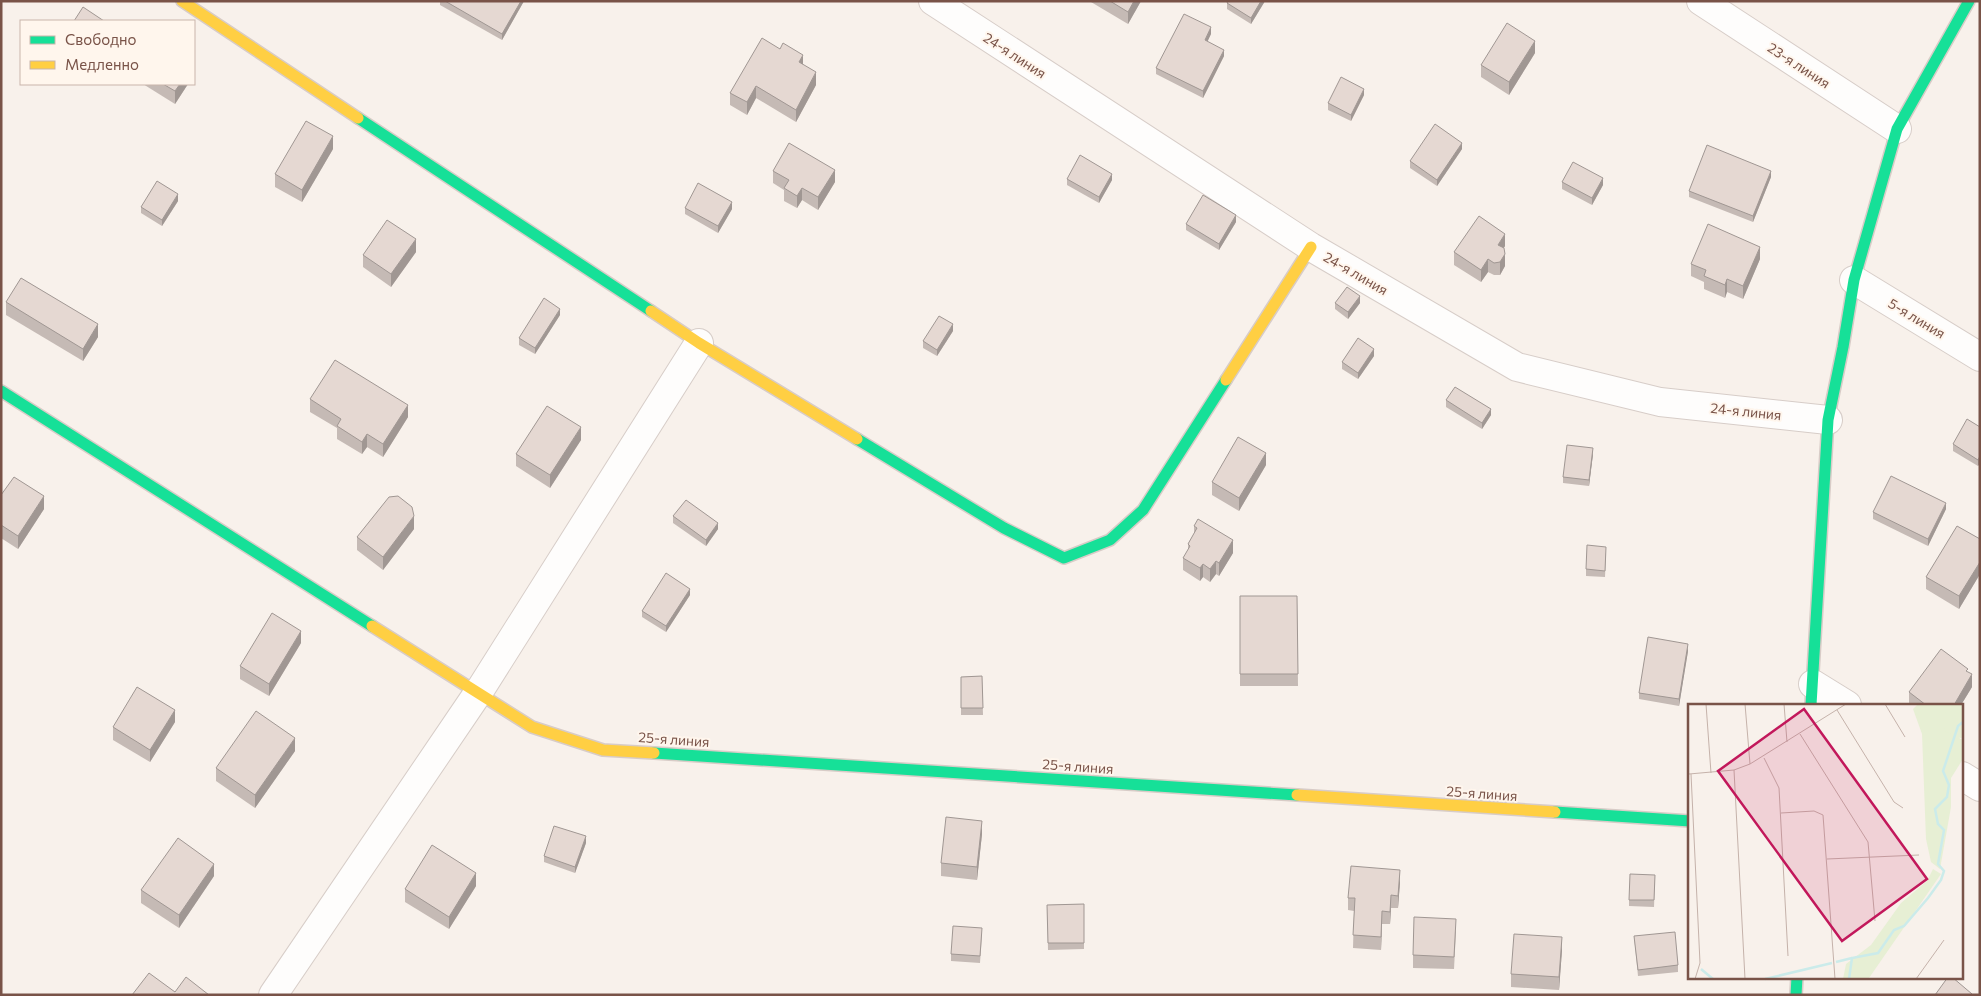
<svg xmlns="http://www.w3.org/2000/svg" width="1981" height="996" font-family="Commissioner,sans-serif">
<rect width="100%" height="100%" fill="#f8f1eb"/>
<g fill="none" stroke-linecap="round" stroke-linejoin="round">
<defs>
<g id="street">
<polyline points="933,1 1311,247 1517,367 1660,402 1828,420"/>
<polyline points="1701,1 1897,129"/>
<polyline points="1854,280 1980,357"/>
<polyline points="1813,684 1847,705"/>
<polyline points="1962,776 1980,787"/>
<polyline points="273,995 478,693 699,343"/>
</g>
<g id="fast">
<polyline points="358,118 651,311"/>
<polyline points="1,391 372,626"/>
<polyline points="857,439 1004,528 1064,558 1110,540 1143,510 1226,380"/>
<polyline points="1811,705 1828,420 1843,347 1854,280 1897,129 1969,1"/>
<polyline points="654,753 1297,795"/>
<polyline points="1555,812 1690,821"/>
<polyline points="1796,995 1797,977"/>
</g>
<g id="slow">
<polyline points="182,1 358,118"/>
<polyline points="651,311 699,343 857,439"/>
<polyline points="1226,380 1311,247"/>
<polyline points="372,626 532,727 603,750 654,753"/>
<polyline points="1297,795 1555,812"/>
</g>
</defs>
<use href="#street" stroke="#d7cdc8" stroke-width="30"/>
<use href="#fast" stroke="#d8ccc7" stroke-width="14"/>
<use href="#slow" stroke="#d8ccc7" stroke-width="14"/>
<use href="#street" stroke="#fefdfc" stroke-width="28"/>
<use href="#fast" stroke="#16e098" stroke-width="11"/>
<use href="#slow" stroke="#ffcf43" stroke-width="11"/>
</g>
<g fill="#c5bab5">
<polygon points="440,1 524,1 502,40 440,5"/>
<polygon points="1091,1 1141,1 1128,24 1091,2"/>
<polygon points="1265,1 1251,24 1227,9 1227,3"/>
<polygon points="1211,34 1207,41 1224,56 1203,98 1156,74 1156,68"/>
<polygon points="1535,53 1509,95 1481,77 1481,65"/>
<polygon points="803,65 816,85 796,122 756,98 747,115 730,105 730,93"/>
<polygon points="143,84 188,84 175,104"/>
<polygon points="1364,95 1351,121 1328,110 1328,103"/>
<polygon points="333,149 302,202 275,187 275,174"/>
<polygon points="1462,149 1437,186 1410,168 1410,161"/>
<polygon points="773,171 835,182 818,210 802,200 797,208 784,201 784,190 773,183"/>
<polygon points="1771,177 1753,222 1689,197 1689,191"/>
<polygon points="1067,179 1112,180 1099,203 1067,185"/>
<polygon points="1562,182 1603,185 1592,205 1562,189"/>
<polygon points="178,201 162,226 141,213 141,207"/>
<polygon points="685,208 732,209 718,233 685,214"/>
<polygon points="1236,222 1219,250 1186,230 1186,224"/>
<polygon points="1505,246 1504,248 1505,266 1500,275 1494,275 1488,272 1481,282 1454,265 1454,252"/>
<polygon points="416,252 391,287 363,267 363,255"/>
<polygon points="1760,259 1743,299 1727,292 1725,298 1704,289 1704,282 1691,276 1691,264"/>
<polygon points="6,302 98,337 83,361 6,315"/>
<polygon points="1335,303 1360,303 1348,319 1335,309"/>
<polygon points="560,315 535,354 519,345 519,338"/>
<polygon points="953,331 937,356 923,348 923,341"/>
<polygon points="1374,356 1358,379 1342,369 1342,362"/>
<polygon points="310,399 408,417 383,457 367,447 362,454 337,439 337,428 310,412"/>
<polygon points="1446,400 1491,415 1482,429 1446,407"/>
<polygon points="1980,427 1980,463 1978,466 1953,451 1953,444"/>
<polygon points="581,440 550,488 516,466 516,454"/>
<polygon points="1593,454 1589,486 1563,483 1563,477"/>
<polygon points="1266,465 1239,511 1212,495 1212,482"/>
<polygon points="1,495 44,509 18,549 1,538"/>
<polygon points="1946,509 1928,546 1873,519 1873,512"/>
<polygon points="673,516 718,529 706,546 673,523"/>
<polygon points="1194,526 1233,553 1219,576 1216,574 1210,582 1203,577 1200,581 1183,570 1183,558 1188,551 1188,544 1194,534"/>
<polygon points="414,529 383,570 357,550 357,537"/>
<polygon points="1980,539 1980,574 1959,609 1926,589 1926,577"/>
<polygon points="1606,553 1605,577 1586,576 1586,569"/>
<polygon points="690,595 666,632 642,617 642,611"/>
<polygon points="1240,596 1297,596 1298,686 1240,686"/>
<polygon points="301,643 269,696 240,679 240,666"/>
<polygon points="1688,651 1679,706 1639,699 1639,693"/>
<polygon points="1968,672 1972,687 1961,705 1909,705 1909,692"/>
<polygon points="982,676 983,715 961,715 961,677"/>
<polygon points="175,722 150,762 113,740 113,727"/>
<polygon points="295,751 255,808 216,781 216,768"/>
<polygon points="982,834 977,880 941,876 941,863"/>
<polygon points="586,843 575,873 544,862 544,856"/>
<polygon points="1655,875 1654,907 1629,906 1629,900"/>
<polygon points="214,876 179,928 141,903 141,890"/>
<polygon points="1400,882 1398,908 1391,908 1390,924 1382,924 1381,950 1353,948 1354,911 1348,910 1348,898"/>
<polygon points="476,886 449,929 405,902 405,889"/>
<polygon points="1084,904 1084,949 1048,950 1047,905"/>
<polygon points="1456,931 1454,969 1413,968 1413,955"/>
<polygon points="982,934 980,963 951,961 951,954"/>
<polygon points="1634,936 1678,965 1678,972 1638,976"/>
<polygon points="1562,950 1559,990 1511,987 1511,974"/>
</g>
<g fill="#a09793">
<polygon points="521,1 524,1 502,40 502,34"/>
<polygon points="1134,1 1141,1 1128,24 1128,12"/>
<polygon points="1261,1 1265,1 1251,24 1251,18"/>
<polygon points="1211,27 1211,34 1205,47 1205,40"/>
<polygon points="1535,41 1535,53 1509,95 1509,82"/>
<polygon points="1224,50 1224,56 1203,98 1203,91"/>
<polygon points="803,55 803,68 799,62"/>
<polygon points="816,72 816,85 796,122 796,110"/>
<polygon points="180,84 188,84 175,104 175,91"/>
<polygon points="756,86 756,98 747,115 747,102"/>
<polygon points="1364,89 1364,95 1351,121 1351,115"/>
<polygon points="333,136 333,149 302,202 302,190"/>
<polygon points="1462,143 1462,149 1437,186 1437,180"/>
<polygon points="835,170 835,182 818,210 818,197"/>
<polygon points="1771,171 1771,177 1753,222 1753,216"/>
<polygon points="1112,174 1112,180 1099,203 1099,197"/>
<polygon points="1603,178 1603,185 1592,205 1592,198"/>
<polygon points="802,188 802,200 797,208 797,196"/>
<polygon points="178,194 178,201 162,226 162,220"/>
<polygon points="732,202 732,209 718,233 718,226"/>
<polygon points="1236,215 1236,222 1219,250 1219,244"/>
<polygon points="1505,234 1505,246 1498,257 1498,245"/>
<polygon points="416,239 416,252 391,287 391,274"/>
<polygon points="1760,247 1760,259 1743,299 1743,286"/>
<polygon points="1505,254 1505,266 1500,275 1500,262"/>
<polygon points="1488,259 1488,272 1481,282 1481,270"/>
<polygon points="1727,279 1727,292 1725,298 1725,285"/>
<polygon points="1360,296 1360,303 1348,319 1348,312"/>
<polygon points="560,309 560,315 535,354 535,348"/>
<polygon points="98,324 98,337 83,361 83,349"/>
<polygon points="953,324 953,331 937,356 937,350"/>
<polygon points="1374,349 1374,356 1358,379 1358,373"/>
<polygon points="408,405 408,417 383,457 383,444"/>
<polygon points="1491,409 1491,415 1482,429 1482,423"/>
<polygon points="581,427 581,440 550,488 550,475"/>
<polygon points="367,434 367,447 362,454 362,442"/>
<polygon points="1593,448 1593,454 1589,486 1589,480"/>
<polygon points="1266,453 1266,465 1239,511 1239,498"/>
<polygon points="1980,456 1980,463 1978,466 1978,460"/>
<polygon points="44,496 44,509 18,549 18,536"/>
<polygon points="1946,503 1946,509 1928,546 1928,539"/>
<polygon points="414,516 414,529 383,570 383,557"/>
<polygon points="718,523 718,529 706,546 706,540"/>
<polygon points="1233,540 1233,553 1219,576 1219,563"/>
<polygon points="1216,561 1216,574 1210,582 1210,569"/>
<polygon points="1980,562 1980,574 1959,609 1959,596"/>
<polygon points="1203,564 1203,577 1200,581 1200,568"/>
<polygon points="690,589 690,595 666,632 666,626"/>
<polygon points="301,631 301,643 269,696 269,684"/>
<polygon points="1688,644 1688,651 1679,706 1679,699"/>
<polygon points="1972,674 1972,687 1961,705 1954,705"/>
<polygon points="175,710 175,722 150,762 150,750"/>
<polygon points="295,738 295,751 255,808 255,795"/>
<polygon points="982,821 982,834 977,880 977,867"/>
<polygon points="586,836 586,843 575,873 575,867"/>
<polygon points="214,864 214,876 179,928 179,915"/>
<polygon points="1400,870 1400,882 1398,908 1398,896"/>
<polygon points="476,873 476,886 449,929 449,917"/>
<polygon points="1391,895 1391,908 1390,924 1390,912"/>
<polygon points="1382,911 1382,924 1381,950 1381,937"/>
<polygon points="1562,937 1562,950 1559,990 1559,977"/>
</g>
<g fill="#e5d8d2" stroke="#a09793">
<polygon points="445,1 521,1 502,34"/>
<polygon points="1110,1 1134,1 1128,12"/>
<polygon points="1228,1 1261,1 1251,18 1227,3"/>
<polygon points="83,7 104,21 74,21"/>
<polygon points="1184,14 1211,27 1205,40 1224,50 1203,91 1156,68"/>
<polygon points="1507,23 1535,41 1509,82 1481,65"/>
<polygon points="762,38 780,49 783,43 803,55 799,62 816,72 796,110 756,86 747,102 730,93"/>
<polygon points="1341,77 1364,89 1351,115 1328,103"/>
<polygon points="163,84 180,84 175,91"/>
<polygon points="306,121 333,136 302,190 275,174"/>
<polygon points="1435,124 1462,143 1437,180 1410,161"/>
<polygon points="789,143 835,170 818,197 802,188 797,196 784,188 789,180 773,171"/>
<polygon points="1707,145 1771,171 1753,216 1689,191"/>
<polygon points="1080,155 1112,174 1099,197 1067,179"/>
<polygon points="1573,162 1603,178 1592,198 1562,182"/>
<polygon points="157,181 178,194 162,220 141,207"/>
<polygon points="698,183 732,202 718,226 685,208"/>
<polygon points="1203,195 1236,215 1219,244 1186,224"/>
<polygon points="1479,216 1505,234 1498,245 1504,248 1505,254 1500,262 1494,263 1488,259 1481,270 1454,252"/>
<polygon points="387,220 416,239 391,274 363,255"/>
<polygon points="1708,224 1760,247 1743,286 1727,279 1725,285 1704,276 1706,270 1691,264"/>
<polygon points="21,278 98,324 83,349 6,302"/>
<polygon points="1347,287 1360,296 1348,312 1335,303"/>
<polygon points="544,298 560,309 535,348 519,338"/>
<polygon points="939,316 953,324 937,350 923,341"/>
<polygon points="1358,338 1374,349 1358,373 1342,362"/>
<polygon points="335,360 408,405 383,444 367,434 362,442 337,426 341,419 310,399"/>
<polygon points="1455,387 1491,409 1482,423 1446,400"/>
<polygon points="547,406 581,427 550,475 516,454"/>
<polygon points="1967,419 1980,427 1980,456 1978,460 1953,444"/>
<polygon points="1238,437 1266,453 1239,498 1212,482"/>
<polygon points="1567,445 1593,448 1589,480 1563,477"/>
<polygon points="1891,476 1946,503 1928,539 1873,512"/>
<polygon points="14,477 44,496 18,536 1,525 1,495"/>
<polygon points="398,496 412,507 414,516 383,557 357,537 389,497"/>
<polygon points="686,500 718,523 706,540 673,516"/>
<polygon points="1198,519 1233,540 1219,563 1216,561 1210,569 1203,564 1200,568 1183,558 1190,546 1188,544 1197,528 1194,526"/>
<polygon points="1957,526 1980,539 1980,562 1959,596 1926,577"/>
<polygon points="1587,545 1606,547 1605,571 1586,569"/>
<polygon points="666,573 690,589 666,626 642,611"/>
<polygon points="1240,596 1297,596 1298,674 1240,674"/>
<polygon points="272,613 301,631 269,684 240,666"/>
<polygon points="1648,637 1688,644 1679,699 1639,693"/>
<polygon points="1941,649 1968,669 1966,671 1972,674 1954,705 1926,705 1909,692"/>
<polygon points="982,676 983,708 961,708 961,677"/>
<polygon points="137,687 175,710 150,750 113,727"/>
<polygon points="256,711 295,738 255,795 216,768"/>
<polygon points="946,817 982,821 977,867 941,863"/>
<polygon points="554,826 586,836 575,867 544,856"/>
<polygon points="178,838 214,864 179,915 141,890"/>
<polygon points="432,845 476,873 449,917 405,889"/>
<polygon points="1351,866 1400,870 1398,896 1391,895 1390,912 1382,911 1381,937 1353,935 1355,898 1348,898"/>
<polygon points="1630,874 1655,875 1654,900 1629,900"/>
<polygon points="1084,904 1084,943 1048,943 1047,905"/>
<polygon points="1414,917 1456,919 1454,957 1413,955"/>
<polygon points="953,926 982,928 980,956 951,954"/>
<polygon points="1675,932 1678,965 1638,970 1634,936"/>
<polygon points="1514,934 1562,937 1559,977 1511,974"/>
<polygon points="149,973 175,992 186,977 209,995 132,995"/>
<polygon points="1948,977 1952,977 1972,994 1971,995 1935,995"/>
</g>
<g text-anchor="middle" dominant-baseline="central" stroke-width="4" stroke-linejoin="round" paint-order="stroke">
<g font-size="14" fill="#795348" stroke="#fff6ed">
<text transform="translate(1015 55) rotate(33)">24-я линия</text>
<text transform="translate(1799 65) rotate(33)">23-я линия</text>
<text transform="translate(1356 273) rotate(30)">24-я линия</text>
<text transform="translate(1917 318) rotate(31)">5-я линия</text>
<text transform="translate(1746 411) rotate(6)">24-я линия</text>
<text transform="translate(674 739) rotate(4)">25-я линия</text>
<text transform="translate(1078 766) rotate(4)">25-я линия</text>
<text transform="translate(1482 793) rotate(4)">25-я линия</text>
</g>
</g>
<g transform="translate(1688 704)">
<rect width="275" height="275" fill="#f8f1eb"/>
<path d="M230,0H275L262,3L272,35H275V55L263,74V103L252,165L243,158L238,135L234,30L225,5ZM245,165L253,170L181,274L155,275L158,260L183,241L213,199L239,177Z" fill="#e7efd4"/>
<path d="M265,0H275V35L258,28L256,22V10Z" fill="#e7efd4"/>
<path fill="none" stroke="#cbebea" stroke-width="2.5" d="M148,258L164,254M13,265L25,275M77,275L144,259M161,275L164,254L190,249L206,226L216,222L240,194L253,176L256,167L250,160L256,126L250,120L247,105L259,93L261,81L255,67L270,22L275,18"/>
<path fill="none" stroke="#c5b2aa" stroke-width="1" d="M18,0L23,69M57,0L62,60M96,0L99,38M197,0L217,33M149,6L206,98L215,104M112,30L180,138L187,217M76,54L91,84L100,252M46,66L57,275M1,70L46,66L62,60L158,0M3,70L12,259L7,275M93,109L126,107L135,111L147,275M139,155L231,151M228,275L256,236"/>
<path fill="#c2185b" fill-opacity="0.15" stroke="#c2185b" stroke-width="2.5" d="M116,5L239,175L154,237L30,67Z"/>
<rect width="275" height="275" fill="none" stroke="#795348" stroke-width="2.5"/>
</g>
<rect width="1981" height="996" fill="none" stroke="#795348" stroke-width="5"/>
<rect x="20" y="20" width="175" height="65" fill="#fff6ed" stroke="#c9b5ab"/>
<rect x="30" y="36" width="25" height="8" fill="#16e098" stroke="#c9b5ab"/>
<text x="65" y="45" font-size="15" fill="#795348">Свободно</text>
<rect x="30" y="61" width="25" height="8" fill="#ffcf43" stroke="#c9b5ab"/>
<text x="65" y="70" font-size="15" fill="#795348">Медленно</text>
</svg>
